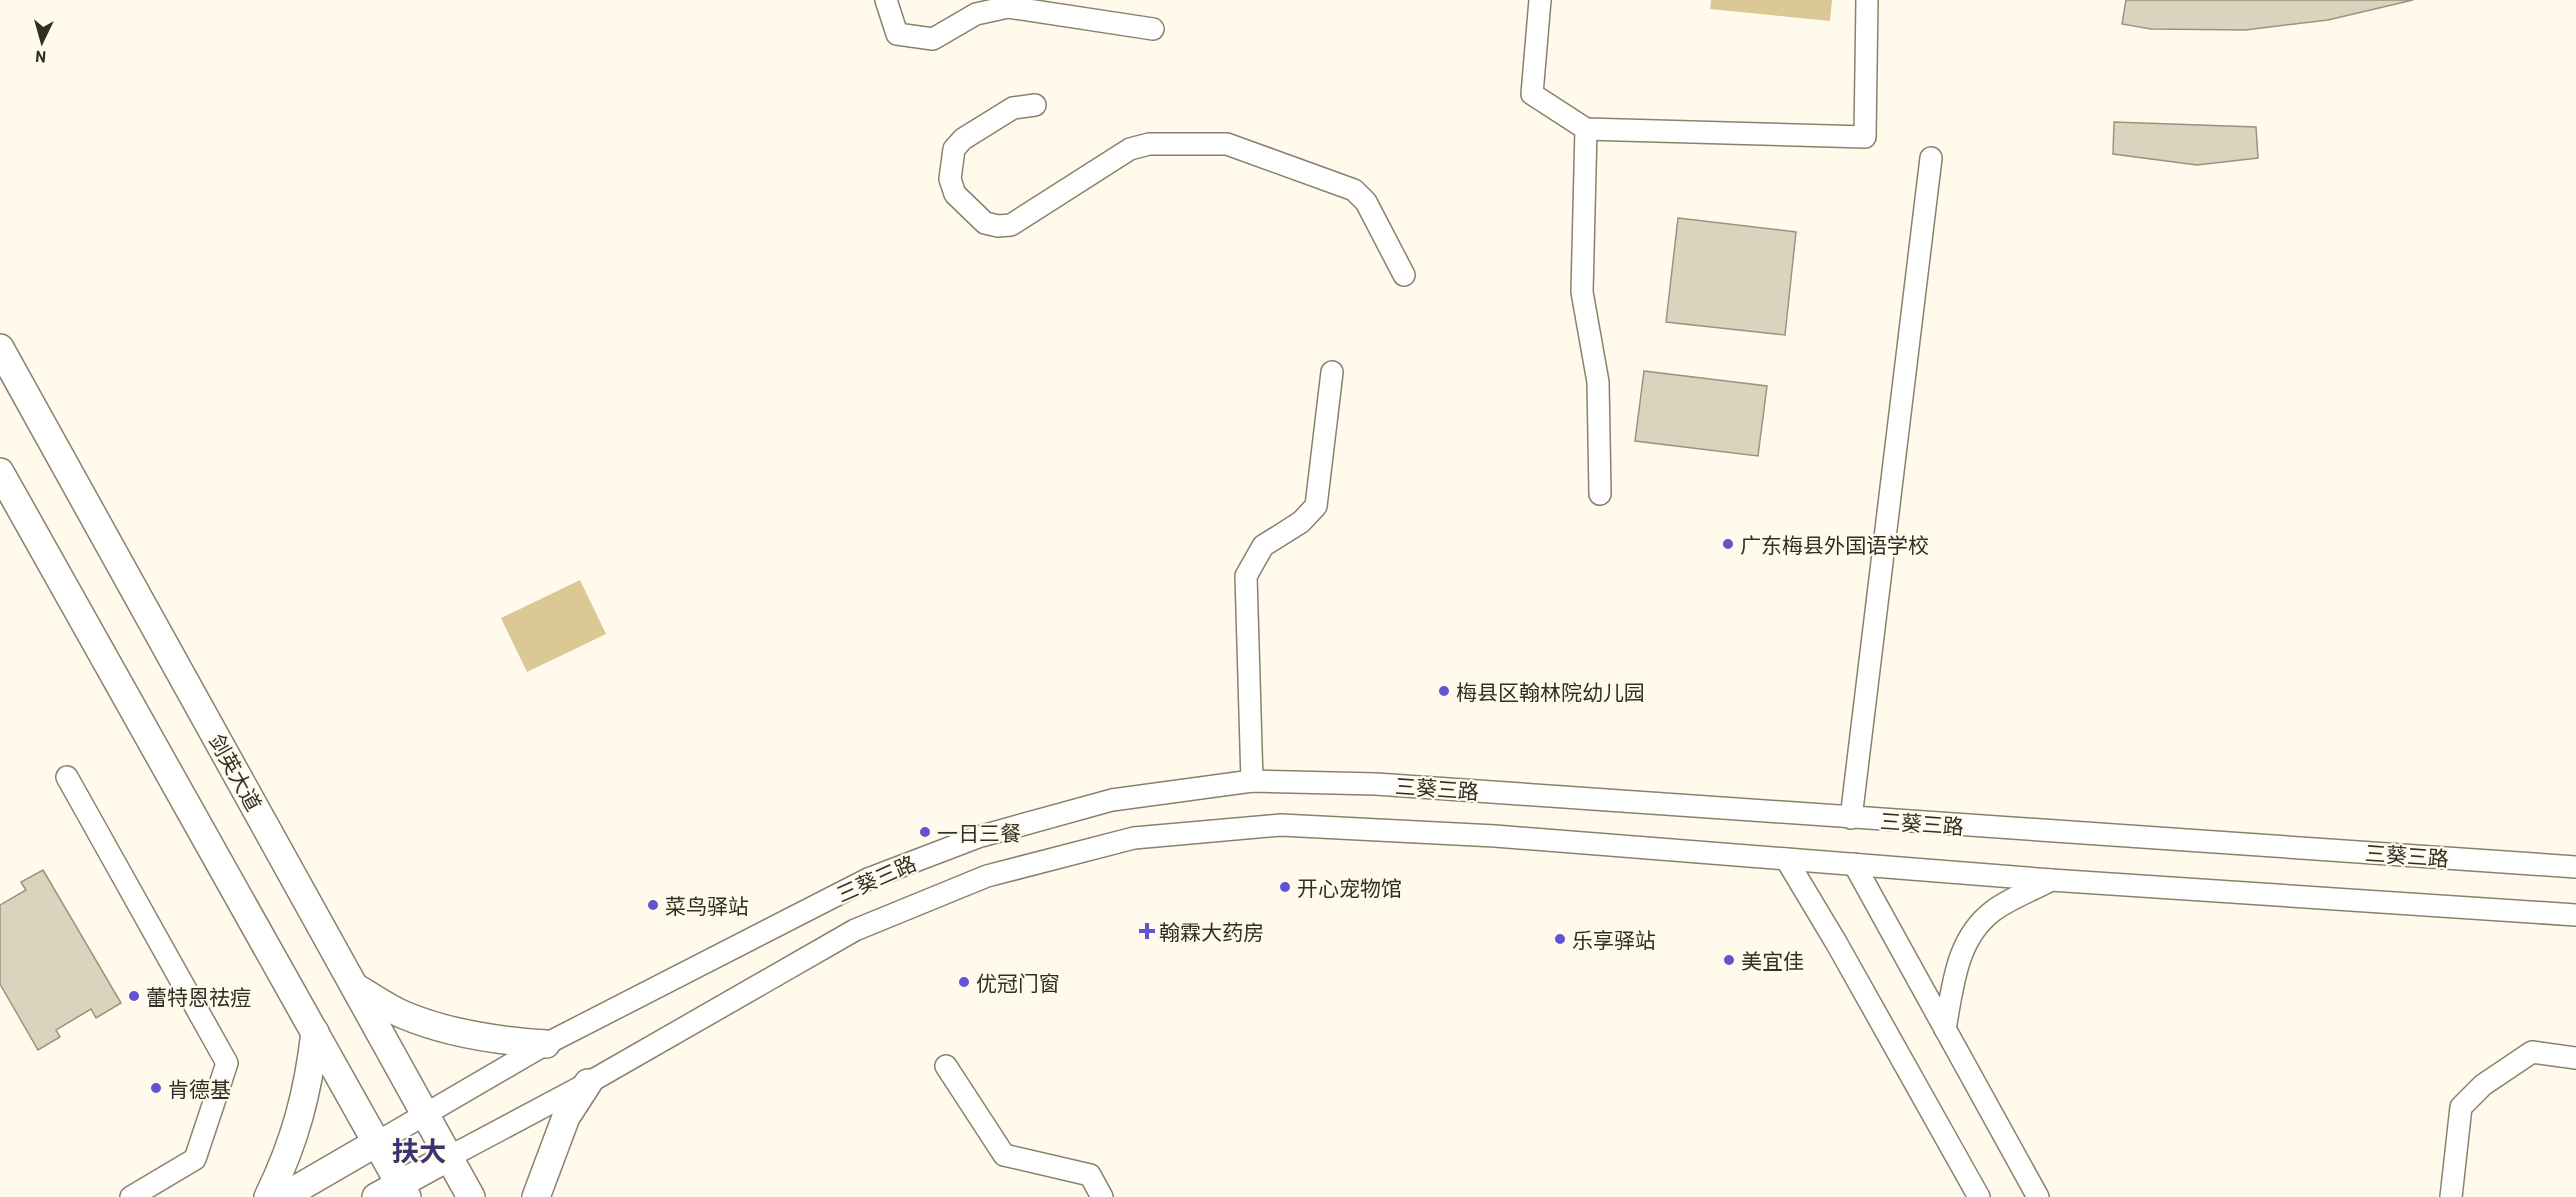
<svg xmlns="http://www.w3.org/2000/svg" width="2576" height="1197" font-family="Barlow,'Noto Sans SC',sans-serif">
<rect width="100%" height="100%" fill="#fffaec"/>
<g fill="#dbc894">
<polygon points="1711,0 1832,0 1830,21 1710,9"/>
<polygon points="580,580 606,634 527,672 501,618"/>
</g>
<g fill="#dbd3bd" stroke="#9a937e" stroke-width="1.5">
<polygon points="2126,0 2413,0 2328,20 2245,30 2151,29 2122,24"/>
<polygon points="2114,122 2256,127 2258,158 2197,165 2113,154"/>
<polygon points="1678,218 1796,232 1785,335 1666,322"/>
<polygon points="1644,371 1767,386 1758,456 1635,441"/>
<polygon points="43,870 121,1003 96,1018 91,1009 56,1030 60,1037 38,1050 0,984 0,905 26,890 21,882"/>
</g>
<g fill="none" stroke-linecap="round" stroke-linejoin="round">
<defs>
<g id="minor">
<polyline points="886,0 897,34 933,39 976,14 1008,7 1153,29"/>
<polyline points="1540,0 1532,94 1586,129 1865,137 1867,0"/>
<polyline points="1035,105 1013,108 963,139 954,149 950,179 955,194 985,223 998,226 1011,225 1130,149 1149,144 1227,144 1354,190 1366,202 1404,275"/>
<polyline points="1586,129 1582,292 1598,382 1600,494"/>
<polyline points="67,777 227,1063 195,1159 131,1197"/>
<polyline points="1252,781 1246,576 1263,546 1301,522 1316,506 1332,372"/>
<polyline points="1851,818 1931,158"/>
<polyline points="1786,859 1837,944 1979,1197"/>
<polyline points="1854,864 2038,1197"/>
<path d="M1945,1029C1953,986 1956,939 1993,911C2010,898 2033,890 2051,880"/>
<polyline points="946,1066 1004,1155 1090,1175 1102,1197"/>
<polyline points="376,1143 546,1044 868,879 978,837 1112,800 1252,781 1376,784 2576,867"/>
<polyline points="449,1157 588,1083 855,930 987,876 1134,838 1281,825 1495,836 2051,880 2576,915"/>
<polyline points="2451,1197 2461,1107 2483,1085 2532,1052 2576,1058"/>
</g>
<g id="major">
<polyline points="0,348 471,1197"/>
<polyline points="0,472 407,1197"/>
<path d="M355,987C371,996 387,1008 404,1015C449,1034 499,1041 546,1044"/>
<path d="M268,1197C295,1142 308,1093 315,1032"/>
<polyline points="283,1197 376,1143"/>
<polyline points="376,1197 449,1157"/>
<polyline points="536,1197 566,1117 588,1083"/>
</g>
</defs>
<use href="#minor" stroke="#88816c" stroke-width="24"/>
<use href="#major" stroke="#88816c" stroke-width="30"/>
<use href="#minor" stroke="#fff" stroke-width="21"/>
<use href="#major" stroke="#fff" stroke-width="27"/>
</g>
<g fill="#6055ce" stroke="#fffaec" stroke-width="2">
<circle cx="1728" cy="544" r="6"/>
<circle cx="1444" cy="691" r="6"/>
<circle cx="925" cy="832" r="6"/>
<circle cx="1285" cy="887" r="6"/>
<circle cx="653" cy="905" r="6"/>
<path d="M1144 922h6v6h6v6h-6v6h-6v-6h-6v-6h6z"/>
<circle cx="1560" cy="939" r="6"/>
<circle cx="1729" cy="960" r="6"/>
<circle cx="964" cy="982" r="6"/>
<circle cx="134" cy="996" r="6"/>
<circle cx="156" cy="1088" r="6"/>
</g>
<g text-anchor="middle" dominant-baseline="central" stroke-width="4.5" stroke-linejoin="round" paint-order="stroke">
<g font-size="21" fill="#312e25" stroke="#fffaec" text-anchor="start">
<text x="1740" y="544">广东梅县外国语学校</text>
<text x="1456" y="691">梅县区翰林院幼儿园</text>
<text x="937" y="832">一日三餐</text>
<text x="1297" y="887">开心宠物馆</text>
<text x="665" y="905">菜鸟驿站</text>
<text x="1159" y="931">翰霖大药房</text>
<text x="1572" y="939">乐享驿站</text>
<text x="1741" y="960">美宜佳</text>
<text x="976" y="982">优冠门窗</text>
<text x="146" y="996">蕾特恩祛痘</text>
<text x="168" y="1088">肯德基</text>
</g>
<g font-size="21" fill="#312e25" stroke="#fffaec">
<text transform="translate(236 772) rotate(61)">剑英大道</text>
<text transform="translate(1437 788) rotate(4)">三葵三路</text>
<text transform="translate(1922 823) rotate(4)">三葵三路</text>
<text transform="translate(2407 855) rotate(4)">三葵三路</text>
<text transform="translate(876 878) rotate(-24)">三葵三路</text>
</g>
<g font-size="27" font-weight="bold" fill="#373470" stroke="#fffaec">
<text x="419" y="1150">扶大</text>
</g>
</g>
<g transform="translate(42 42) rotate(185)" stroke="#fffaec" stroke-width="4.5" paint-order="stroke">
<path d="M0-4.5L10 22L0 15L-10 22Z" fill="#312e25"/>
<text y="-9" font-size="16" font-weight="bold" text-anchor="middle" fill="#312e25">N</text>
</g>
</svg>
